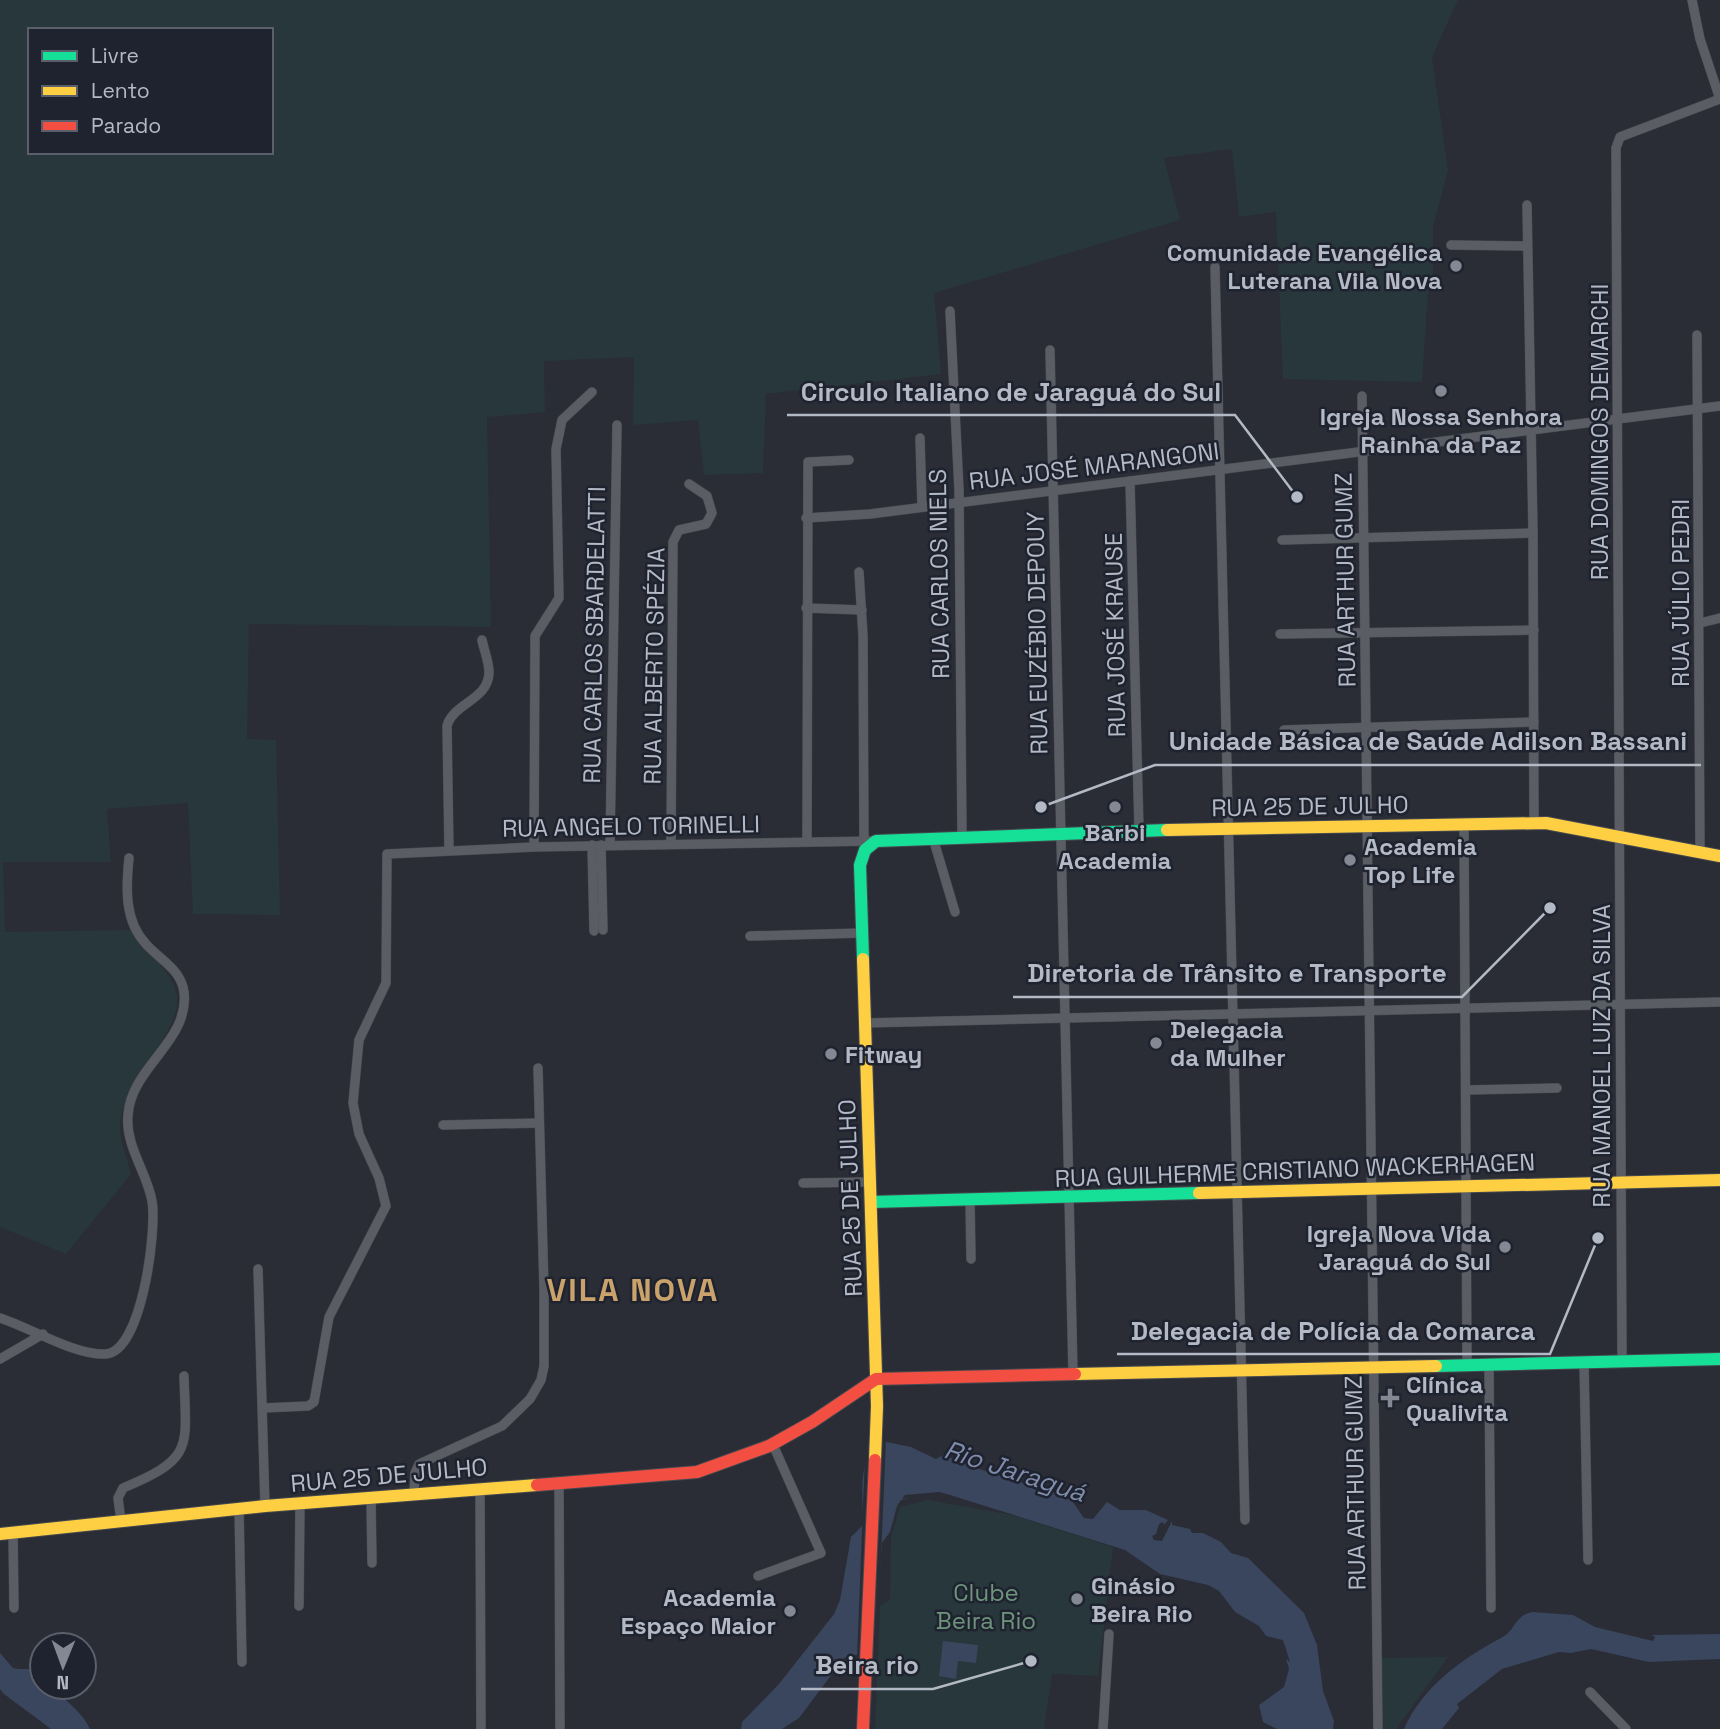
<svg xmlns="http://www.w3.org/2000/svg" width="1720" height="1729" font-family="'Space Grotesk',sans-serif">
<rect width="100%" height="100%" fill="#2a2d35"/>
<g fill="#28373b" fill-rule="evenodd">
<path d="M0,0H1458L1432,57L1448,170L1433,227V276L1428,291L1422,382L1283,379L1276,212L1239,217L1232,149L1164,158L1180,220L934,293L941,374L766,394L763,473L704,475L698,420L633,425L634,357L544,361L545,412L487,417L491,627L249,624L247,739L276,740L280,915L193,914L188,803L107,809L111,862H3L5,932L131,930C145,948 173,972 177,996C182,1033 121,1081 120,1127C120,1142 128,1160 131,1174L66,1254L0,1227ZM30,30H271V152H30Z"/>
<polygon points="928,1500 1012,1515 1113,1547 1098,1676 1052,1674 1044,1729 875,1729 880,1606 890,1600 891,1537 900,1507"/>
<polygon points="1448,1657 1396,1729 1376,1729 1378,1658"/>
</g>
<g fill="#3a455e">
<path d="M887,1442L911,1447L936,1459L945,1454C950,1462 1057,1494 1068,1495L1084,1518L1093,1519L1107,1502L1120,1510H1146L1168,1520L1164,1525L1163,1522L1159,1524L1156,1534L1152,1536L1154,1540L1162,1541L1172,1521V1525L1190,1529L1192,1533H1203L1221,1542L1231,1553L1248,1558L1304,1613L1317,1645L1323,1691L1334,1721L1333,1729H1277L1263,1722L1259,1705L1284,1687L1289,1669L1286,1659L1290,1662L1283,1640L1266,1636L1259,1626L1235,1612L1219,1591L1208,1585L1160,1574L1125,1550L950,1495L939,1492L905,1495L902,1499L910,1498L901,1500L897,1506L890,1532L882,1543L877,1616L859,1654L844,1658L799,1718L782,1729H741L742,1722L779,1684L834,1614L840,1600L851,1537L863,1525C864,1500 854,1450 887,1442Z"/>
<path d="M1533,1612L1573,1615L1595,1627L1653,1641L1655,1637L1652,1635L1720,1634V1659L1649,1662L1591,1649L1571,1653L1559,1652L1502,1669L1457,1704L1459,1708L1442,1729H1404C1422,1687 1463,1658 1501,1638C1516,1631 1514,1615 1533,1612Z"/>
<polygon points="943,1641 978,1645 976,1663 958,1661 956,1679 939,1676"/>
<path d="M0,1653L13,1668C27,1671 31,1665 42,1678V1687H54C66,1703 82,1711 90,1729H51L4,1694L0,1689Z"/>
</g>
<polygon fill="#2a2d35" points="886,1439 878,1630 874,1641 857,1658 865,1455 872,1444"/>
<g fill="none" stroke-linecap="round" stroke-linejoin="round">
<defs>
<g id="street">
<polyline points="1692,0 1700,39 1720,99"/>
<polyline points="1527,205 1533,533 1534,823"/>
<polyline points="1451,245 1527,246"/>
<polyline points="1215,267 1245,1520"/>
<polyline points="950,311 959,490 962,837"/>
<polyline points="1697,335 1700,851"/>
<polyline points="1050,350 1073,1374"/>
<polyline points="1362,396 1378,1729"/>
<polyline points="920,438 922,507"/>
<polyline points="1130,481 1139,830"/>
<polyline points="806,518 870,514 1720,406"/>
<polyline points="1282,540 1533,533"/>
<polyline points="859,572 863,636 864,841"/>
<polyline points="806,608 862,610"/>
<polyline points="1700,623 1720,618"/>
<polyline points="1280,634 1534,630"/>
<polyline points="1284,730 1534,722"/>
<polyline points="1464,824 1467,1365"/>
<polyline points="933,838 955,912"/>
<polyline points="807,841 808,462 849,460"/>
<polyline points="671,844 673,542 679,530 706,524 712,513 707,496 689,484"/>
<polyline points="592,845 594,931"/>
<polyline points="601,845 603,930"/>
<polyline points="610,845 617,425"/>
<polyline points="534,847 535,636 559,598 556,449 562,420 592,392"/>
<path d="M449,850L447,726C453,703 489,700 489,672C489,662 484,650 482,640"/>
<polyline points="750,936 862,933"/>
<polyline points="865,1023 1720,1002"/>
<polyline points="1466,1090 1557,1088"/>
<polyline points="443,1125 539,1123"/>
<polyline points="803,1183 870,1182"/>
<polyline points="970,1200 971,1259"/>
<polyline points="258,1269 265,1506"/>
<path d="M0,1318C31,1328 74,1355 105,1354C142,1353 157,1230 152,1201C147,1172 125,1146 128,1115C131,1067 190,1041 184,992C181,969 160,960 146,944C124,921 126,887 129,858"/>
<polyline points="0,1359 43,1334"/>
<polyline points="1622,1361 1616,148 1620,137 1720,99"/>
<polyline points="1584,1362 1588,1560"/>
<polyline points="1489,1364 1491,1608"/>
<polyline points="263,1408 308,1406 314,1402 329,1317 386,1206 379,1178 359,1134 353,1103 359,1040 386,983 387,854 534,847 874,841"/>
<polyline points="559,1482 560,1729"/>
<polyline points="480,1489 481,1729"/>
<polyline points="414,1494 415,1473 419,1464 502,1426 530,1399 541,1380 544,1366 544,1289 538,1068"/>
<polyline points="371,1497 372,1563"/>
<polyline points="239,1508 242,1662"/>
<path d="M121,1521L118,1498L123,1488C195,1458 186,1448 184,1376"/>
<polyline points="13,1533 14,1608"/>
<polyline points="758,1576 821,1553 774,1447"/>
<polyline points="299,1606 300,1503"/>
<polyline points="1590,1692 1626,1729"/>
<polyline points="1103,1729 1109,1634"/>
</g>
<g id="fast">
<polyline points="863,959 860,865 865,850 876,841 1167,830"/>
<polyline points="871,1202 1199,1193"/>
<polyline points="1436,1366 1720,1359"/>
</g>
<g id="slow">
<polyline points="1167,830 1546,823 1720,856"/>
<polyline points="863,959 877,1406 875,1460"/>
<polyline points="1199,1193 1720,1180"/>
<polyline points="1075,1374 1436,1366"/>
<polyline points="0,1534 265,1506 537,1485"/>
</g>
<g id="jam">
<polyline points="537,1485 697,1472 769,1446 812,1422 876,1379 1075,1374"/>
<polyline points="863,1729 875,1460"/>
</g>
</defs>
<use href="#street" stroke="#46494f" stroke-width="10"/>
<use href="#fast" stroke="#46494f" stroke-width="14"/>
<use href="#slow" stroke="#46494f" stroke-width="14"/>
<use href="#jam" stroke="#46494f" stroke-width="14"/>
<use href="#street" stroke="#5a5d64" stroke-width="9"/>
<use href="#fast" stroke="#16e098" stroke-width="12"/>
<use href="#slow" stroke="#ffcf43" stroke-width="12"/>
<use href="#jam" stroke="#f24e42" stroke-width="12"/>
</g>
<g fill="#848893" stroke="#1e232f" stroke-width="2.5">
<circle cx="1456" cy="266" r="7"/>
<circle cx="1441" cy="391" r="7"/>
<circle cx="1115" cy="807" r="7"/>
<circle cx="1350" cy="860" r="7"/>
<circle cx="1156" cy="1043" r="7"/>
<circle cx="831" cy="1054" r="7"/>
<circle cx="1505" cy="1247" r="7"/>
<path d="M1386.5 1387.5h7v7h7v7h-7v7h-7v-7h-7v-7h7z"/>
<circle cx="1077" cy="1599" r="7"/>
<circle cx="790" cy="1611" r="7"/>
</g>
<g text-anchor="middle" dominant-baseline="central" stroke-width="5" stroke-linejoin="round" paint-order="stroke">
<g font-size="24" font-weight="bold" fill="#b4b9c6" stroke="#1e232f" text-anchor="start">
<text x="1442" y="252" text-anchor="end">Comunidade Evangélica<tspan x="1442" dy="28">Luterana Vila Nova</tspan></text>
<text x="1441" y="416" text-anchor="middle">Igreja Nossa Senhora<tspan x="1441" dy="28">Rainha da Paz</tspan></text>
<text x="1115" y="832" text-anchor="middle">Barbi<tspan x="1115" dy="28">Academia</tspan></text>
<text x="1364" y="846">Academia<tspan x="1364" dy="28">Top Life</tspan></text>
<text x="1170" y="1029">Delegacia<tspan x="1170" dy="28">da Mulher</tspan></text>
<text x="845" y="1054">Fitway</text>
<text x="1491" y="1233" text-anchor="end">Igreja Nova Vida<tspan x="1491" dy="28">Jaraguá do Sul</tspan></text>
<text x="1406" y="1384">Clínica<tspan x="1406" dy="28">Qualivita</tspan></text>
<text x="1091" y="1585">Ginásio<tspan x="1091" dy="28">Beira Rio</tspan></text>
<text x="776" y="1597" text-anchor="end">Academia<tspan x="776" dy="28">Espaço Maior</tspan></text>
</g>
<g font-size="24" fill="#b4b9c6" stroke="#1e232f">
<text transform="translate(1599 432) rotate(-90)">RUA DOMINGOS DEMARCHI</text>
<text transform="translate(1094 466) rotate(-7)">RUA JOSÉ MARANGONI</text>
<text transform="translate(939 574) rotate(-91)">RUA CARLOS NIELS</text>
<text transform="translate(1345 580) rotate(-91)">RUA ARTHUR GUMZ</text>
<text transform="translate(1680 593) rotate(-90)">RUA JÚLIO PEDRI</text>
<text transform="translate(1037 633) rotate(-91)">RUA EUZÉBIO DEPOUY</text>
<text transform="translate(594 635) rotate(-89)">RUA CARLOS SBARDELATTI</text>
<text transform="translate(1115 635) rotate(-91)">RUA JOSÉ KRAUSE</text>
<text transform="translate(654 666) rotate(-89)">RUA ALBERTO SPÉZIA</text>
<text transform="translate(1310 806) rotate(-1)">RUA 25 DE JULHO</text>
<text transform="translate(631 826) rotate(-1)">RUA ANGELO TORINELLI</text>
<text transform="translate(1601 1056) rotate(-90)">RUA MANOEL LUIZ DA SILVA</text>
<text transform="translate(1295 1170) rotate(-2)">RUA GUILHERME CRISTIANO WACKERHAGEN</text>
<text transform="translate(850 1198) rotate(-92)">RUA 25 DE JULHO</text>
<text transform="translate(389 1475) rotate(-5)">RUA 25 DE JULHO</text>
<text transform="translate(1355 1483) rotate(-91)">RUA ARTHUR GUMZ</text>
</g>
<g font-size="24" fill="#6e957c" stroke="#1e232f">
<text x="986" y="1592">Clube<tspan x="986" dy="28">Beira Rio</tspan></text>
</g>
<g font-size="26" font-style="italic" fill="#7f8cab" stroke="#1e232f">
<text transform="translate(1015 1471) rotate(18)">Rio Jaraguá</text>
</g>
<g font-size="32" font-weight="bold" letter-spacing="2" fill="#caa26b" stroke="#1e232f">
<text x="633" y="1290">VILA NOVA</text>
</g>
</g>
<path fill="none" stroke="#b4b9c6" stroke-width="2.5" d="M1297 497L1235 415H787M1041 807L1155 765H1701M1550 908L1462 997H1013M1598 1238L1550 1354H1117M1031 1661L933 1689H801"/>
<g fill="#b4b9c6" stroke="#1e232f" stroke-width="2.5">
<circle cx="1297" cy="497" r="7"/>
<circle cx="1041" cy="807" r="7"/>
<circle cx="1550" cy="908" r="7"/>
<circle cx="1598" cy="1238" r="7"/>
<circle cx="1031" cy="1661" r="7"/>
</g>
<g font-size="26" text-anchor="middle" font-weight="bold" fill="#b4b9c6" stroke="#1e232f" stroke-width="5" stroke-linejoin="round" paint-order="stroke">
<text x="1011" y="401">Circulo Italiano de Jaraguá do Sul</text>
<text x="1428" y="750">Unidade Básica de Saúde Adilson Bassani</text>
<text x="1237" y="982">Diretoria de Trânsito e Transporte</text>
<text x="1333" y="1340">Delegacia de Polícia da Comarca</text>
<text x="867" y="1674">Beira rio</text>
</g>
<rect x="28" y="28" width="245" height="126" fill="#1e232f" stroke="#5a5f6b" stroke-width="2"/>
<rect x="42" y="51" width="35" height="10" fill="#16e098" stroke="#5a5f6b" stroke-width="2"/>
<text x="91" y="63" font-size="21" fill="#b4b9c6">Livre</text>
<rect x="42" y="86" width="35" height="10" fill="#ffcf43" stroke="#5a5f6b" stroke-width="2"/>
<text x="91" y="98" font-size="21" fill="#b4b9c6">Lento</text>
<rect x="42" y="121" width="35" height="10" fill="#f24e42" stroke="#5a5f6b" stroke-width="2"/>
<text x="91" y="133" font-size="21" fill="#b4b9c6">Parado</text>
<g transform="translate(63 1666) rotate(181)"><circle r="33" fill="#1e232f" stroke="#5a5f6b" stroke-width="2"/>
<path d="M0-5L12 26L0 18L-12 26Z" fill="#848893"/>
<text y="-10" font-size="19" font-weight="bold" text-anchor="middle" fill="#b4b9c6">N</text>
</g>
</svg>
